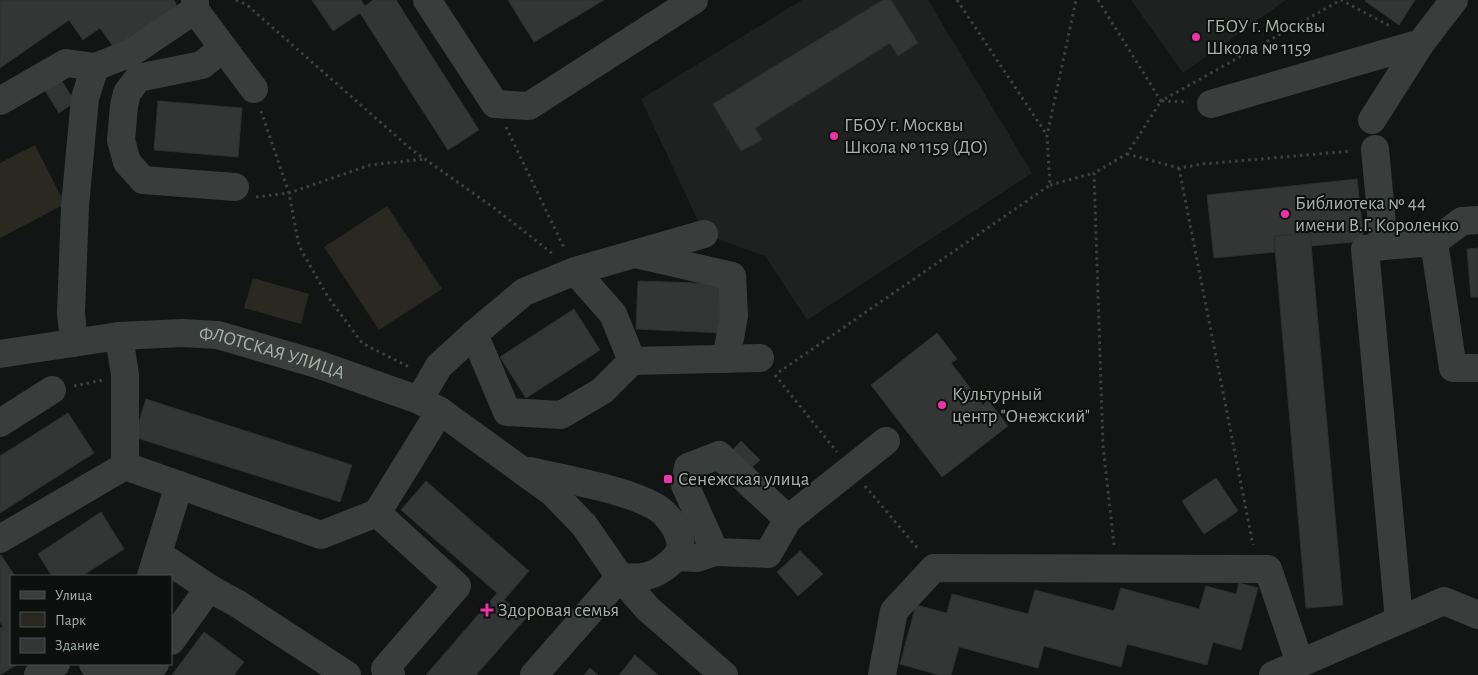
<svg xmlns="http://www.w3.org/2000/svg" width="1478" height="675" font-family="'Alegreya Sans',sans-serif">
<rect width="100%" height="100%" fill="#131414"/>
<g fill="#1f2121">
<polygon points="802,0 928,0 1032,173 807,320 765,256 704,234 641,99"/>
<polygon points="1131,0 1286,0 1183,73"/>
</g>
<g fill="#292821">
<polygon points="35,145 65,204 0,238 0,163"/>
<polygon points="387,206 442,289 379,330 324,247"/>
<polygon points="253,278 309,294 301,324 244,308"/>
</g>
<g fill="#333635" stroke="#2d302f">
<polygon points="0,0 174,0 177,6 115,49 100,28 83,40 69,20 0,68"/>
<polygon points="312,0 361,0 365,6 373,0 396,0 479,130 448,150 360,13 333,31"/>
<polygon points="508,0 604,0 534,42"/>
<polygon points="883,0 891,0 918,43 898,56 890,43 755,128 762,140 741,151 713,104"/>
<polygon points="1366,0 1415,0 1399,25 1365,1"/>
<polygon points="60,78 75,102 59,113 44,89"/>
<polygon points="158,101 242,108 238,157 154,150"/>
<polygon points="1357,179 1364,241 1311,246 1310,233 1274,236 1275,252 1214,258 1207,195"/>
<polygon points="1310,233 1343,605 1306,608 1274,236"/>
<polygon points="1478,248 1478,297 1471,297 1467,249"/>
<polygon points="638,281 727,284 724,333 636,329"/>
<polygon points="574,309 600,350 526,398 500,357"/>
<polygon points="937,333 957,359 951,363 983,405 988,400 1008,426 942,477 871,385"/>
<polygon points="146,399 352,465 340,502 134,437"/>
<polygon points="68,413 94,453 0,513 0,456"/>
<polygon points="741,441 760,460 747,472 730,453"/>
<polygon points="1216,478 1238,511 1204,534 1182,501"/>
<polygon points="426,481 529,571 504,600 526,618 476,675 426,675 497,593 401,510"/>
<polygon points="101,512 124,549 82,576 52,576 38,554"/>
<polygon points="800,551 823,574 798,596 777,572"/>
<polygon points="1,555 15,576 11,576 11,664 18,664 0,675 0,628 3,627 0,622 0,556"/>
<polygon points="1239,583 1258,588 1241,650 1213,642 1207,665 1127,644 1121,667 1044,646 1038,668 959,647 951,675 939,675 900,664 916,605 947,613 952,594 1028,614 1035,590 1114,611 1121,588 1199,609 1206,586 1236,594"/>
<polygon points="204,632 244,662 234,675 172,675"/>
<polygon points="635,655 658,675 619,675"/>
<polygon points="590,668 598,675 584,675"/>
</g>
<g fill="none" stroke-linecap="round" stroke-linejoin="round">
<g stroke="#3c423f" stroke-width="3" stroke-dasharray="2.5 4" stroke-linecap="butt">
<polyline points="236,0 247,5 412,150 497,210 554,255"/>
<polyline points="957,0 1047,135"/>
<polyline points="1098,0 1161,101 1341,0 1392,27"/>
<polyline points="261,111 289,193 299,246 328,297 362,343 411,368"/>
<polyline points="506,127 565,250"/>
<polyline points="1127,154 1179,168 1203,164 1352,151"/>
<polyline points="1179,168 1253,545"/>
<polyline points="1050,185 1094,173"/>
<polyline points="256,197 289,193 370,165 425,159"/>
<polyline points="779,372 1050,185 1047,136 1076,0"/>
<polyline points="775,375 837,452"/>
<polyline points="74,386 103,380"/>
<polyline points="865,486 919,550"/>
<polyline points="1114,545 1103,446 1094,173 1127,154 1161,101 1188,102"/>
</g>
<g stroke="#393e3c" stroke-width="28">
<polyline points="427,0 495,104 529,106 694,0"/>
<polyline points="195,10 254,89"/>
<polyline points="223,48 202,65 138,78 127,93 124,106 121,140 127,162 143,180 235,187"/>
<polyline points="0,101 66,63 95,67"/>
<polyline points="1211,104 1421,43"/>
<polyline points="1372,120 1421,43 1454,0"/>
<polyline points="1375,149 1384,246 1434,242 1453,368 1478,368"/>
<polyline points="1434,242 1462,221 1478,220"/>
<polyline points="1384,246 1365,249 1399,620"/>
<polyline points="636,254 732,276 734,316 726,359"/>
<polyline points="575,271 613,314 632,361 602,391 561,415 507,412 474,334 524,292 575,271 704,234"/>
<polyline points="119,336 125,375 125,466 321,535 377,513"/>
<polyline points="74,343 71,313 75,206 85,98 95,67 131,53 195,10 195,0"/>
<path id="s1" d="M0,354L119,336L182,333L218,335L317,364L419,400L440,411L553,493L584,525L620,577L648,609L724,675"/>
<polyline points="632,361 760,358"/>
<polyline points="419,400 439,366 474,334"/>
<polyline points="0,423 52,390"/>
<path d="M531,471C567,480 625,489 656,507C666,513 676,526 679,537C683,548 678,556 670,563C654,577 641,579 620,577"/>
<polyline points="788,519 886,441"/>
<polyline points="0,539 125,466"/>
<polyline points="158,554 209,588 238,604 347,675"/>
<polyline points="677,557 697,558 715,552 768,554 788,519 719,455 688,467 685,485 715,552"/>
<polyline points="151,576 179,485"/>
<polyline points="171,641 209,588"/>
<polyline points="93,664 123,667"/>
<polyline points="124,664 123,667 154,665 155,664"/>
<polyline points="38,675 56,664"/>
<polyline points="391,675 385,669 457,586 377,513 440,411"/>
<polyline points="534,675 620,577"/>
<polyline points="882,675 894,611 934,568 1268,569 1300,663"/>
<polyline points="1273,675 1444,601 1478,615"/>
</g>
</g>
<g fill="#ec33a7" stroke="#0e0f0f" stroke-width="2">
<circle cx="1196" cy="37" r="5"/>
<circle cx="834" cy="136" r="5"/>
<circle cx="1285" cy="214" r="5"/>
<circle cx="942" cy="405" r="5"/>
<rect x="663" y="474" width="10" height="10" rx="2.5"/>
<path d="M484.5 602.5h5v5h5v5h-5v5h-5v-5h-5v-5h5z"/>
</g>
<g text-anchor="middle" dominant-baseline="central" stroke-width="4" stroke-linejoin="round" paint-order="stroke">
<g font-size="19" fill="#a5b4ab" stroke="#0e0f0f" text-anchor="start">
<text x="1206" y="26">ГБОУ г. Москвы<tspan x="1206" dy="22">Школа № 1159</tspan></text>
<text x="844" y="125">ГБОУ г. Москвы<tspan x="844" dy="22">Школа № 1159 (ДО)</tspan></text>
<text x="1295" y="203">Библиотека № 44<tspan x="1295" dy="22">имени В.Г. Короленко</tspan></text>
<text x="952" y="394">Культурный<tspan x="952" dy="22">центр "Онежский"</tspan></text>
<text x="678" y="479">Сенежская улица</text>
<text x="498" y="610">Здоровая семья</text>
</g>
<g font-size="19" fill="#a5b4ab" stroke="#0e0f0f">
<text stroke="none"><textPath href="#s1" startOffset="276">ФЛОТСКАЯ УЛИЦА</textPath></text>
</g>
</g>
<rect x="10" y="575" width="162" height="90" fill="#0e0f0f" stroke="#4a514d"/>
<rect x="20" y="591" width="25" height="8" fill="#393e3c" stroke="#4a514d"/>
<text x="55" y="600" font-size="15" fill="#a5b4ab">Улица</text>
<rect x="20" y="612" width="25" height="15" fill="#292821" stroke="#4a514d"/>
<text x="55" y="625" font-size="15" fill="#a5b4ab">Парк</text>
<rect x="20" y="638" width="25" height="15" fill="#333635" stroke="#4a514d"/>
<text x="55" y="650" font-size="15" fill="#a5b4ab">Здание</text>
</svg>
